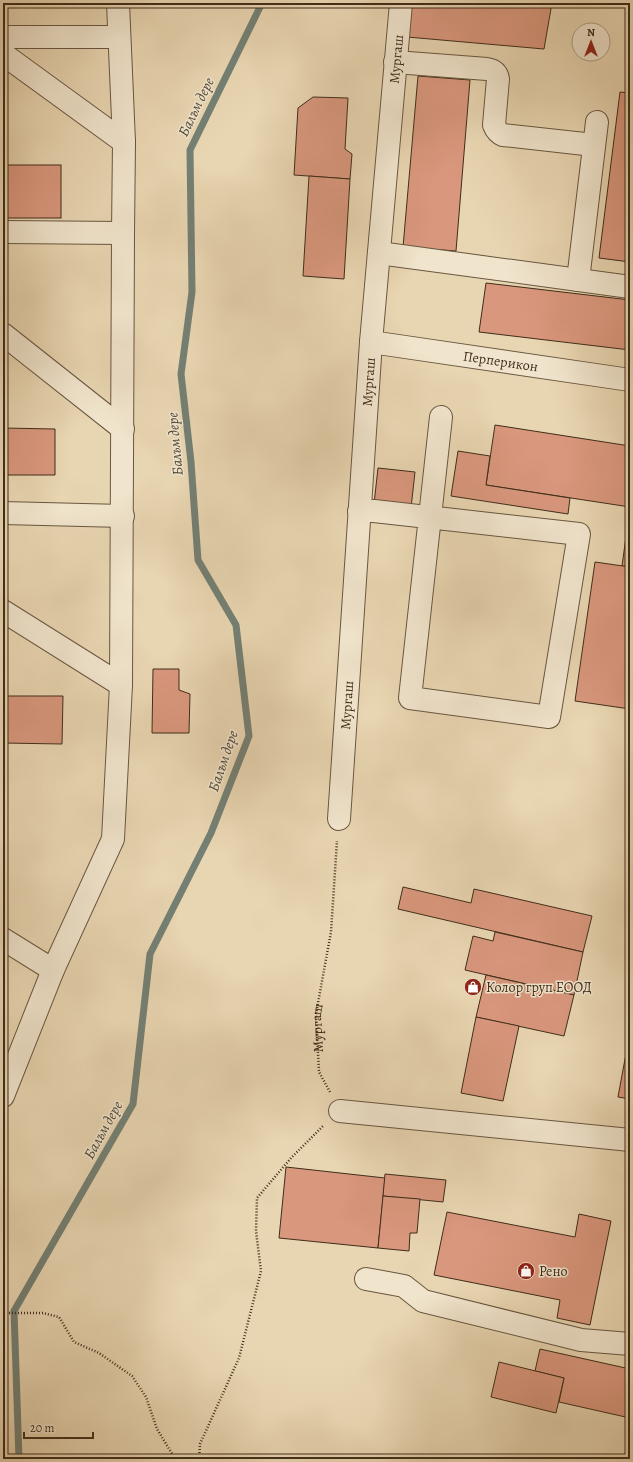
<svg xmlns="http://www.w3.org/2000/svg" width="633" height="1462" font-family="Alegreya,serif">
<rect width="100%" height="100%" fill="#e8d5b1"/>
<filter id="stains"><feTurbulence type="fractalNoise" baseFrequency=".005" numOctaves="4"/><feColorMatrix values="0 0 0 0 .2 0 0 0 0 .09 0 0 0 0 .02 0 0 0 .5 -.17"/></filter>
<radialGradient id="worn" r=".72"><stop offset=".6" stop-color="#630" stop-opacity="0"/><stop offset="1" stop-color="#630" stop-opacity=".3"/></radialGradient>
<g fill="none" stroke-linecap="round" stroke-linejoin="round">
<polyline stroke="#748074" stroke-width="7" points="19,1459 14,1311 133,1104 150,954 211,833 249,736 236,625 198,560 191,462 181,374 192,292 190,150 262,3"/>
</g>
<g fill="#d9977d" stroke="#3f2d1a">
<polygon points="409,3 552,3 544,49 407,37"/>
<polygon points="418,76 470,80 456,251 403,247"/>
<polygon points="620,92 630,93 630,262 599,258"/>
<polygon points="313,97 348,98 345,149 352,154 350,179 294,175 298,108"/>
<rect x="3" y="165" width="58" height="53"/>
<polygon points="309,176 350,179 344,279 303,276"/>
<polygon points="486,283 630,300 630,350 479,332"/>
<polygon points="495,425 630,446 630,507 486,485"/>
<polygon points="3,428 55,429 55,475 3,475"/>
<polygon points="458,451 490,456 486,485 570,498 568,514 451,496"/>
<polygon points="378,468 415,472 411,508 374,504"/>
<polygon points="628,522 630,522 630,567 622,566"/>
<polygon points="595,562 630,567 630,709 575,701"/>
<polygon points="153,669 179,669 179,690 190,694 189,733 152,733"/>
<polygon points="3,696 63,696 62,744 3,743"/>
<polygon points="403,887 471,903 474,889 592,916 583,952 398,909"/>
<polygon points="495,932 583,952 574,995 465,970 473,936 493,941"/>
<polygon points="486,975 574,995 564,1036 476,1017"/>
<polygon points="476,1017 519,1026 503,1101 461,1093"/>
<polygon points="630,1032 630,1099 618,1097"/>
<polygon points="286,1167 385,1178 378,1248 279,1238"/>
<polygon points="385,1174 446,1180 443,1202 383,1196"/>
<polygon points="383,1196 420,1199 417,1233 410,1233 409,1251 378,1248"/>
<polygon points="447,1212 575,1237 579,1214 611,1221 590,1325 557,1318 560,1300 434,1275"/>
<polygon points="540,1349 630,1369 630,1418 559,1402 564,1378 535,1371"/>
<polygon points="499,1362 564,1378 556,1413 491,1397"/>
</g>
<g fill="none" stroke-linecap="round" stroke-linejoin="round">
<defs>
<g id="minor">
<polyline points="3,37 119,37"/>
<polyline points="3,54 124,142"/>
<path d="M395,62L487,69C493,70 497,73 498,79L494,125C496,130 498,133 503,135L594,145"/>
<polyline points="3,232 123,233"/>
<polyline points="379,253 630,287"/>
<polyline points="578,280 597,122"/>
<polyline points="3,334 123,429"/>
<path id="s2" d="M371,342L630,380"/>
<polyline points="359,511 374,511 579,534 549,717 410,698 441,417"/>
<polyline points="3,513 123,516"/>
<polyline points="3,611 121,685"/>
<path id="s3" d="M339,819L371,342L401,3"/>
<polyline points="3,939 53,970"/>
<polyline points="3,1096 53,970 113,839 121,685 123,233 124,142 118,3"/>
<polyline points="340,1111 630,1140"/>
<polyline points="366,1279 404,1286 423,1301 581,1340 630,1344"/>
</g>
</defs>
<use href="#minor" stroke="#695740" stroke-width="24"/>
<g stroke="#3f2d1a" stroke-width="2.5" stroke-dasharray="1 2" stroke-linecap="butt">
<path id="s1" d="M330,1092L319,1072L316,1014L331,932L337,841"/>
<polyline points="3,1313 43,1313 59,1317 74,1342 99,1353 132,1376 146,1397 157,1429 174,1457 174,1459"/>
<polyline points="199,1459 200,1444 239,1358 261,1271 256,1231 257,1198 291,1158 324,1125"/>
</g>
<use href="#minor" stroke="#f0e4cc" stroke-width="22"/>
</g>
<defs>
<symbol id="shop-disc" viewBox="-11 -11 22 22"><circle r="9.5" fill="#8f2418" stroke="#f0e4cc"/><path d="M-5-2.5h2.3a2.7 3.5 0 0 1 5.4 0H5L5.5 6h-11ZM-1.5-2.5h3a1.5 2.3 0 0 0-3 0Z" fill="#fff"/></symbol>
</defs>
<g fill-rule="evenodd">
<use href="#shop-disc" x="463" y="977" width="20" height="20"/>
<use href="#shop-disc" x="516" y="1261" width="20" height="20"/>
</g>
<g text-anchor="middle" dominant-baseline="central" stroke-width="3" stroke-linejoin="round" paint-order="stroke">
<g font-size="14" fill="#3f2d1a" stroke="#f0e4cc">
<text stroke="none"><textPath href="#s3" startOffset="762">Мургаш</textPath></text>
<text stroke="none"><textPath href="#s2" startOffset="131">Перперикон</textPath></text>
<text stroke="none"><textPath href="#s3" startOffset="438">Мургаш</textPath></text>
<text stroke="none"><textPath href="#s3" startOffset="114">Мургаш</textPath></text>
<text stroke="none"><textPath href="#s1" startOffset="67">Мургаш</textPath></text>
</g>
<g font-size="14" fill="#3f2d1a" stroke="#f0e4cc" text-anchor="start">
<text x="486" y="987">Колор груп ЕООД</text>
<text x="539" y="1271">Рено</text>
</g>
<g font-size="15" font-style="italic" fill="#514938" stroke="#f0e4cc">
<text transform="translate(196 107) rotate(-64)">Балъм дере</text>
<text transform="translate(175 444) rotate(-95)">Балъм дере</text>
<text transform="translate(223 761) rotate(-71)">Балъм дере</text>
<text transform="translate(103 1130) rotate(-61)">Балъм дере</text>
</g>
</g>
<rect width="633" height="1462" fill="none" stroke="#e8d5b1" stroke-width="16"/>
<rect x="4" y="4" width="625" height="1454" fill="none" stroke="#3f2d1a" stroke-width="2"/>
<rect x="8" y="8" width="617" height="1446" fill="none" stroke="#3f2d1a"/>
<g transform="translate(591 42)"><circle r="19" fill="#f0e4cc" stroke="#a99b85"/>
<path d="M0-3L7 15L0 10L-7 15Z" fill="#8f2418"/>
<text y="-6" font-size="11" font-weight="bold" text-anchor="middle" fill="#3f2d1a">N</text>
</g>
<path d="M24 1432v6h69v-6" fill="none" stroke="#3f2d1a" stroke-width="2"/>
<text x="30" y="1432" font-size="12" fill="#3f2d1a" stroke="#f0e4cc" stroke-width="3" paint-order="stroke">20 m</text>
<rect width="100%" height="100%" filter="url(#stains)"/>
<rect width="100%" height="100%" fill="url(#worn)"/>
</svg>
